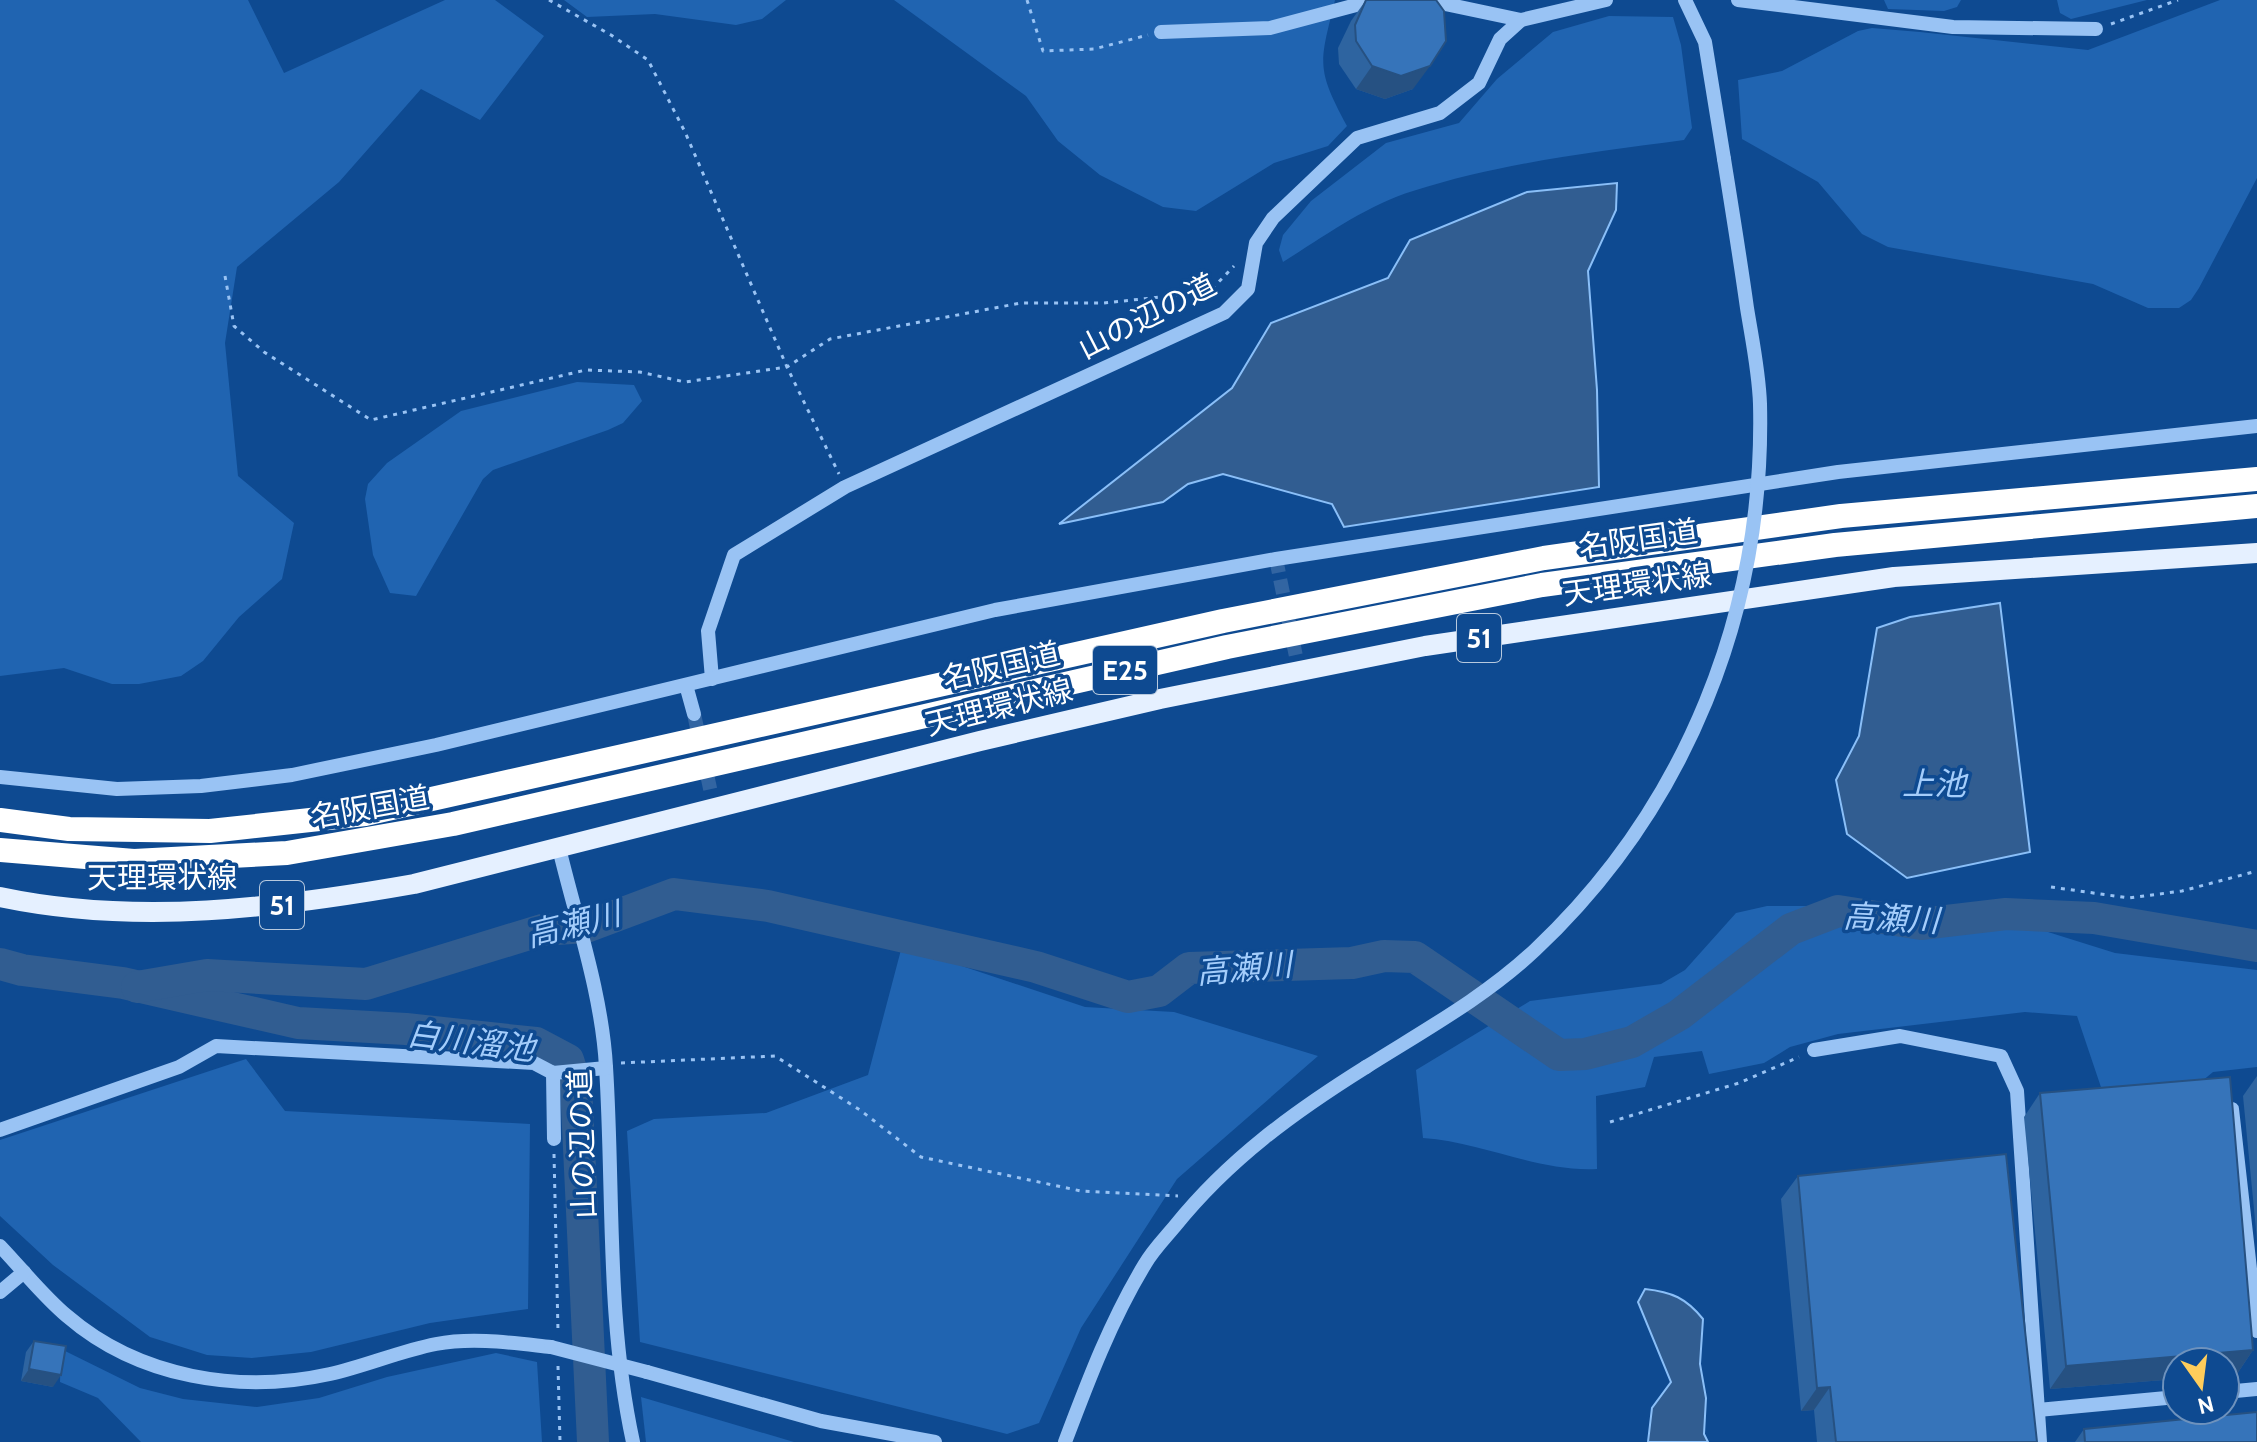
<svg xmlns="http://www.w3.org/2000/svg" width="2257" height="1442" font-family="Cabin,'Noto Sans JP',sans-serif">
<rect width="100%" height="100%" fill="#0e4a91"/>
<g fill="#2064b1">
<polygon points="0,0 248,0 284,73 445,0 495,0 544,36 480,120 421,89 339,182 237,267 225,343 238,476 294,523 282,579 239,617 203,661 181,676 139,684 112,684 64,668 0,676"/>
<polygon points="564,0 786,0 762,19 736,25 655,14 587,17"/>
<path d="M894,0H1335C1320,63 1315,67 1347,126L1328,146L1274,163L1196,211L1163,207L1100,175L1058,141L1026,96Z"/>
<polygon points="1884,0 1961,0 1957,7 1944,11 1888,9"/>
<polygon points="2057,0 2147,0 2071,19 2060,13"/>
<polygon points="2220,0 2257,0 2257,178 2199,288 2191,300 2179,308 2148,308 2093,284 1888,247 1862,234 1818,182 1742,139 1738,80 1782,71 1858,31 1872,28 1920,32 2088,50"/>
<path d="M1609,16L1673,17L1681,45L1692,128L1684,140C1593,152 1501,163 1413,191C1367,205 1323,237 1283,262L1279,250L1283,235L1311,201L1386,143L1459,123L1497,79L1553,32Z"/>
<polygon points="577,382 634,385 642,401 623,423 608,430 493,470 483,479 416,596 390,593 373,555 365,499 368,484 387,463 461,411"/>
<path d="M1767,906H1830L1911,924L2010,920L2115,953L2257,970V1067L2213,1072L2184,1096L2107,1105L2077,1016L2025,1012L1838,1034L1790,1047L1764,1063L1709,1074L1702,1051L1654,1057L1645,1087L1596,1096L1597,1169C1537,1172 1483,1142 1423,1138L1416,1070L1530,1001L1661,984L1685,970L1736,913Z"/>
<polygon points="902,946 1085,1007 1174,1012 1318,1056 1177,1179 1081,1328 1039,1423 1007,1434 640,1342 627,1131 654,1119 766,1113 868,1075"/>
<polygon points="246,1059 285,1111 530,1124 528,1309 430,1323 311,1352 252,1358 207,1355 150,1337 53,1265 0,1216 0,1140"/>
<polygon points="61,1349 140,1388 183,1399 257,1407 319,1398 387,1377 496,1353 537,1362 542,1442 141,1442 98,1398 60,1382"/>
<polygon points="641,1397 794,1442 646,1442"/>
</g>
<g fill="#315d91" stroke="#8abff8" stroke-width="2">
<polygon points="1617,183 1616,210 1588,271 1597,390 1599,487 1344,527 1332,504 1223,474 1188,484 1163,502 1059,524 1232,388 1271,323 1388,278 1410,240 1527,192"/>
<polygon points="2000,603 2030,852 1907,878 1847,834 1836,780 1859,736 1877,628 1910,617"/>
<path d="M1645,1289C1672,1292 1686,1298 1703,1319L1700,1364L1706,1398L1704,1434L1708,1442H1648L1652,1408L1671,1382L1638,1302Z"/>
</g>
<g fill="none" stroke-linecap="round" stroke-linejoin="round">
<g stroke="#315d91" stroke-width="32">
<polyline points="0,964 22,970 123,983 298,1023 406,1029 536,1043 568,1060 576,1085 593,1442"/>
<polyline points="137,987 207,975 366,984 542,930 586,927 674,894 768,906 1036,967 1128,997 1159,991 1189,968 1352,963 1384,956 1415,957 1559,1055 1585,1054 1632,1042 1679,1015 1791,929 1838,911 1921,924 2006,914 2094,918 2257,946"/>
</g>
<g stroke="#3265a2" stroke-width="14" stroke-dasharray="14 7" stroke-linecap="butt">
<polyline points="1276,559 1299,671"/>
<polyline points="694,714 711,793"/>
</g>
<g stroke="#99c3f4" stroke-width="3" stroke-dasharray="4 6" stroke-linecap="butt">
<polyline points="549,0 611,35 648,60 685,132 787,367 839,474"/>
<polyline points="1027,0 1043,51 1094,49 1148,35"/>
<polyline points="2111,24 2178,0"/>
<polyline points="225,276 234,326 264,352 371,420 586,370 640,372 685,382 787,367 830,339 1021,303 1104,303 1209,292 1234,266"/>
<polyline points="2051,887 2129,898 2182,891 2257,871"/>
<polyline points="621,1063 775,1056 860,1110 921,1157 1081,1191 1178,1196"/>
<polyline points="1610,1122 1739,1083 1799,1057"/>
<polyline points="554,1154 558,1331"/>
<polyline points="558,1366 560,1442"/>
</g>
<g stroke="#99c3f4" stroke-width="14">
<polyline points="1426,0 1521,20 1606,0"/>
<polyline points="1685,0 1705,42 1724,159"/>
<polyline points="1738,0 1953,27 2096,29"/>
<polyline points="1161,32 1270,28 1375,0"/>
<polyline points="712,679 708,631 734,555 845,487 1224,313 1248,289 1256,243 1273,218 1357,138 1440,113 1479,83 1500,39 1521,20"/>
<polyline points="686,685 694,714"/>
<polyline points="0,777 117,789 201,786 292,775 436,745 995,610 1276,559 1838,472 2257,426"/>
<path d="M559,848C576,919 602,994 606,1067C614,1192 606,1318 633,1442"/>
<polyline points="1814,1050 1900,1036 2001,1056 2017,1091 2040,1442"/>
<polyline points="553,1073 554,1139"/>
<polyline points="2232,1109 2257,1331"/>
<polyline points="0,1130 179,1067 216,1046 534,1063 553,1073 606,1068"/>
<path d="M0,1246C22,1269 43,1296 67,1316C139,1378 240,1394 330,1374C366,1366 400,1351 436,1344C473,1337 513,1343 551,1347"/>
<polyline points="0,1292 24,1272"/>
<polyline points="647,1372 821,1421 935,1442"/>
<polyline points="2225,1392 2257,1389"/>
<polyline points="2038,1410 2177,1397"/>
<path d="M1065,1442C1088,1381 1111,1320 1145,1264C1153,1250 1165,1238 1175,1226C1229,1159 1294,1112 1366,1067"/>
</g>
<path stroke="#e5f0ff" stroke-width="20" d="M0,897C137,926 278,908 414,884L980,741L1160,699L1425,646L1894,577L2257,553"/>
<g stroke="#fff" stroke-width="24">
<polyline points="0,820 69,829 210,831 365,814 1223,621 1544,558 1841,516 2257,479"/>
<polyline points="0,850 134,861 287,853 453,824 1227,647 1542,585 1835,545 2257,506"/>
</g>
<g stroke="#99c3f4" stroke-width="14">
<path d="M1366,1067C1423,1031 1485,997 1535,950C1686,808 1765,611 1760,404C1759,372 1752,339 1747,308C1740,258 1732,209 1724,159"/>
<polyline points="551,1347 647,1372"/>
</g>
</g>
<g fill="#2e64a0">
<polygon points="1366,0 1413,89 1385,99 1356,89 1339,64 1338,48 1351,21"/>
<polygon points="2257,1076 2257,1240 2243,1096"/>
<polygon points="2040,1093 2253,1350 2237,1374 2177,1362 2177,1379 2050,1389 2024,1117"/>
<polygon points="1798,1176 2037,1442 1817,1442 1814,1410 1801,1411 1781,1199"/>
<polygon points="34,1341 53,1387 21,1381 26,1352"/>
<polygon points="2084,1429 2257,1442 2075,1442"/>
</g>
<g fill="#265182">
<polygon points="1372,66 1430,66 1413,89 1385,99 1356,89"/>
<polygon points="2253,1350 2237,1374 2225,1375 2225,1362 2177,1362 2177,1379 2050,1389 2066,1366"/>
<polygon points="29,1369 61,1375 53,1387 21,1381"/>
<polygon points="1830,1387 1814,1410 1801,1411 1817,1388"/>
</g>
<g fill="#3674ba" stroke="#265182" stroke-width="2">
<polygon points="1366,0 1436,0 1444,11 1446,41 1430,66 1401,76 1372,66 1356,41 1355,25"/>
<polygon points="2230,1077 2253,1350 2066,1366 2040,1093"/>
<polygon points="2006,1154 2037,1442 1836,1442 1830,1387 1817,1388 1798,1176"/>
<polygon points="34,1341 66,1346 61,1375 29,1369"/>
<polygon points="2257,1412 2257,1442 2085,1442 2084,1429"/>
</g>
<g text-anchor="middle" dominant-baseline="central" stroke-width="7" stroke-linejoin="round" paint-order="stroke">
<g fill="#0e4a91" stroke="#b7c9de" stroke-width="2">
<rect x="1457" y="614" width="44" height="48" rx="6"/>
<rect x="1093" y="646" width="64" height="48" rx="6"/>
<rect x="260" y="881" width="44" height="48" rx="6"/>
</g>
<g font-size="28" font-weight="bold" fill="#fff">
<text x="1479" y="638">51</text>
<text x="1125" y="670">E25</text>
<text x="282" y="905">51</text>
</g>
<g font-size="30" fill="#fff" stroke="#0e4a91">
<text transform="translate(1147 316) rotate(-27)">山の辺の道</text>
<text transform="translate(1638 539) rotate(-8)">名阪国道</text>
<text transform="translate(1637 584) rotate(-8)">天理環状線</text>
<text transform="translate(1001 666) rotate(-13)">名阪国道</text>
<text transform="translate(999 707) rotate(-14)">天理環状線</text>
<text transform="translate(370 807) rotate(-10)">名阪国道</text>
<text x="162" y="877">天理環状線</text>
<text transform="translate(582 1144) rotate(-92)">山の辺の道</text>
</g>
<g font-size="32" font-style="italic" fill="#a4cdfb" stroke="#0e4a91">
<text x="1934" y="783">上池</text>
<text transform="translate(1891 918) rotate(3)">高瀬川</text>
<text transform="translate(573 924) rotate(-14)">高瀬川</text>
<text transform="translate(1244 968) rotate(-5)">高瀬川</text>
<text transform="translate(471 1041) rotate(7)">白川溜池</text>
</g>
</g>
<g transform="translate(2201 1386) rotate(166)"><circle r="38" fill="#0e4a91" stroke="#6e92bd" stroke-width="2"/>
<path d="M0-6L14 30L0 20L-14 30Z" fill="#ffcd5b"/>
<text y="-12" font-size="22" font-weight="bold" text-anchor="middle" fill="#ffffff">N</text>
</g>
</svg>
